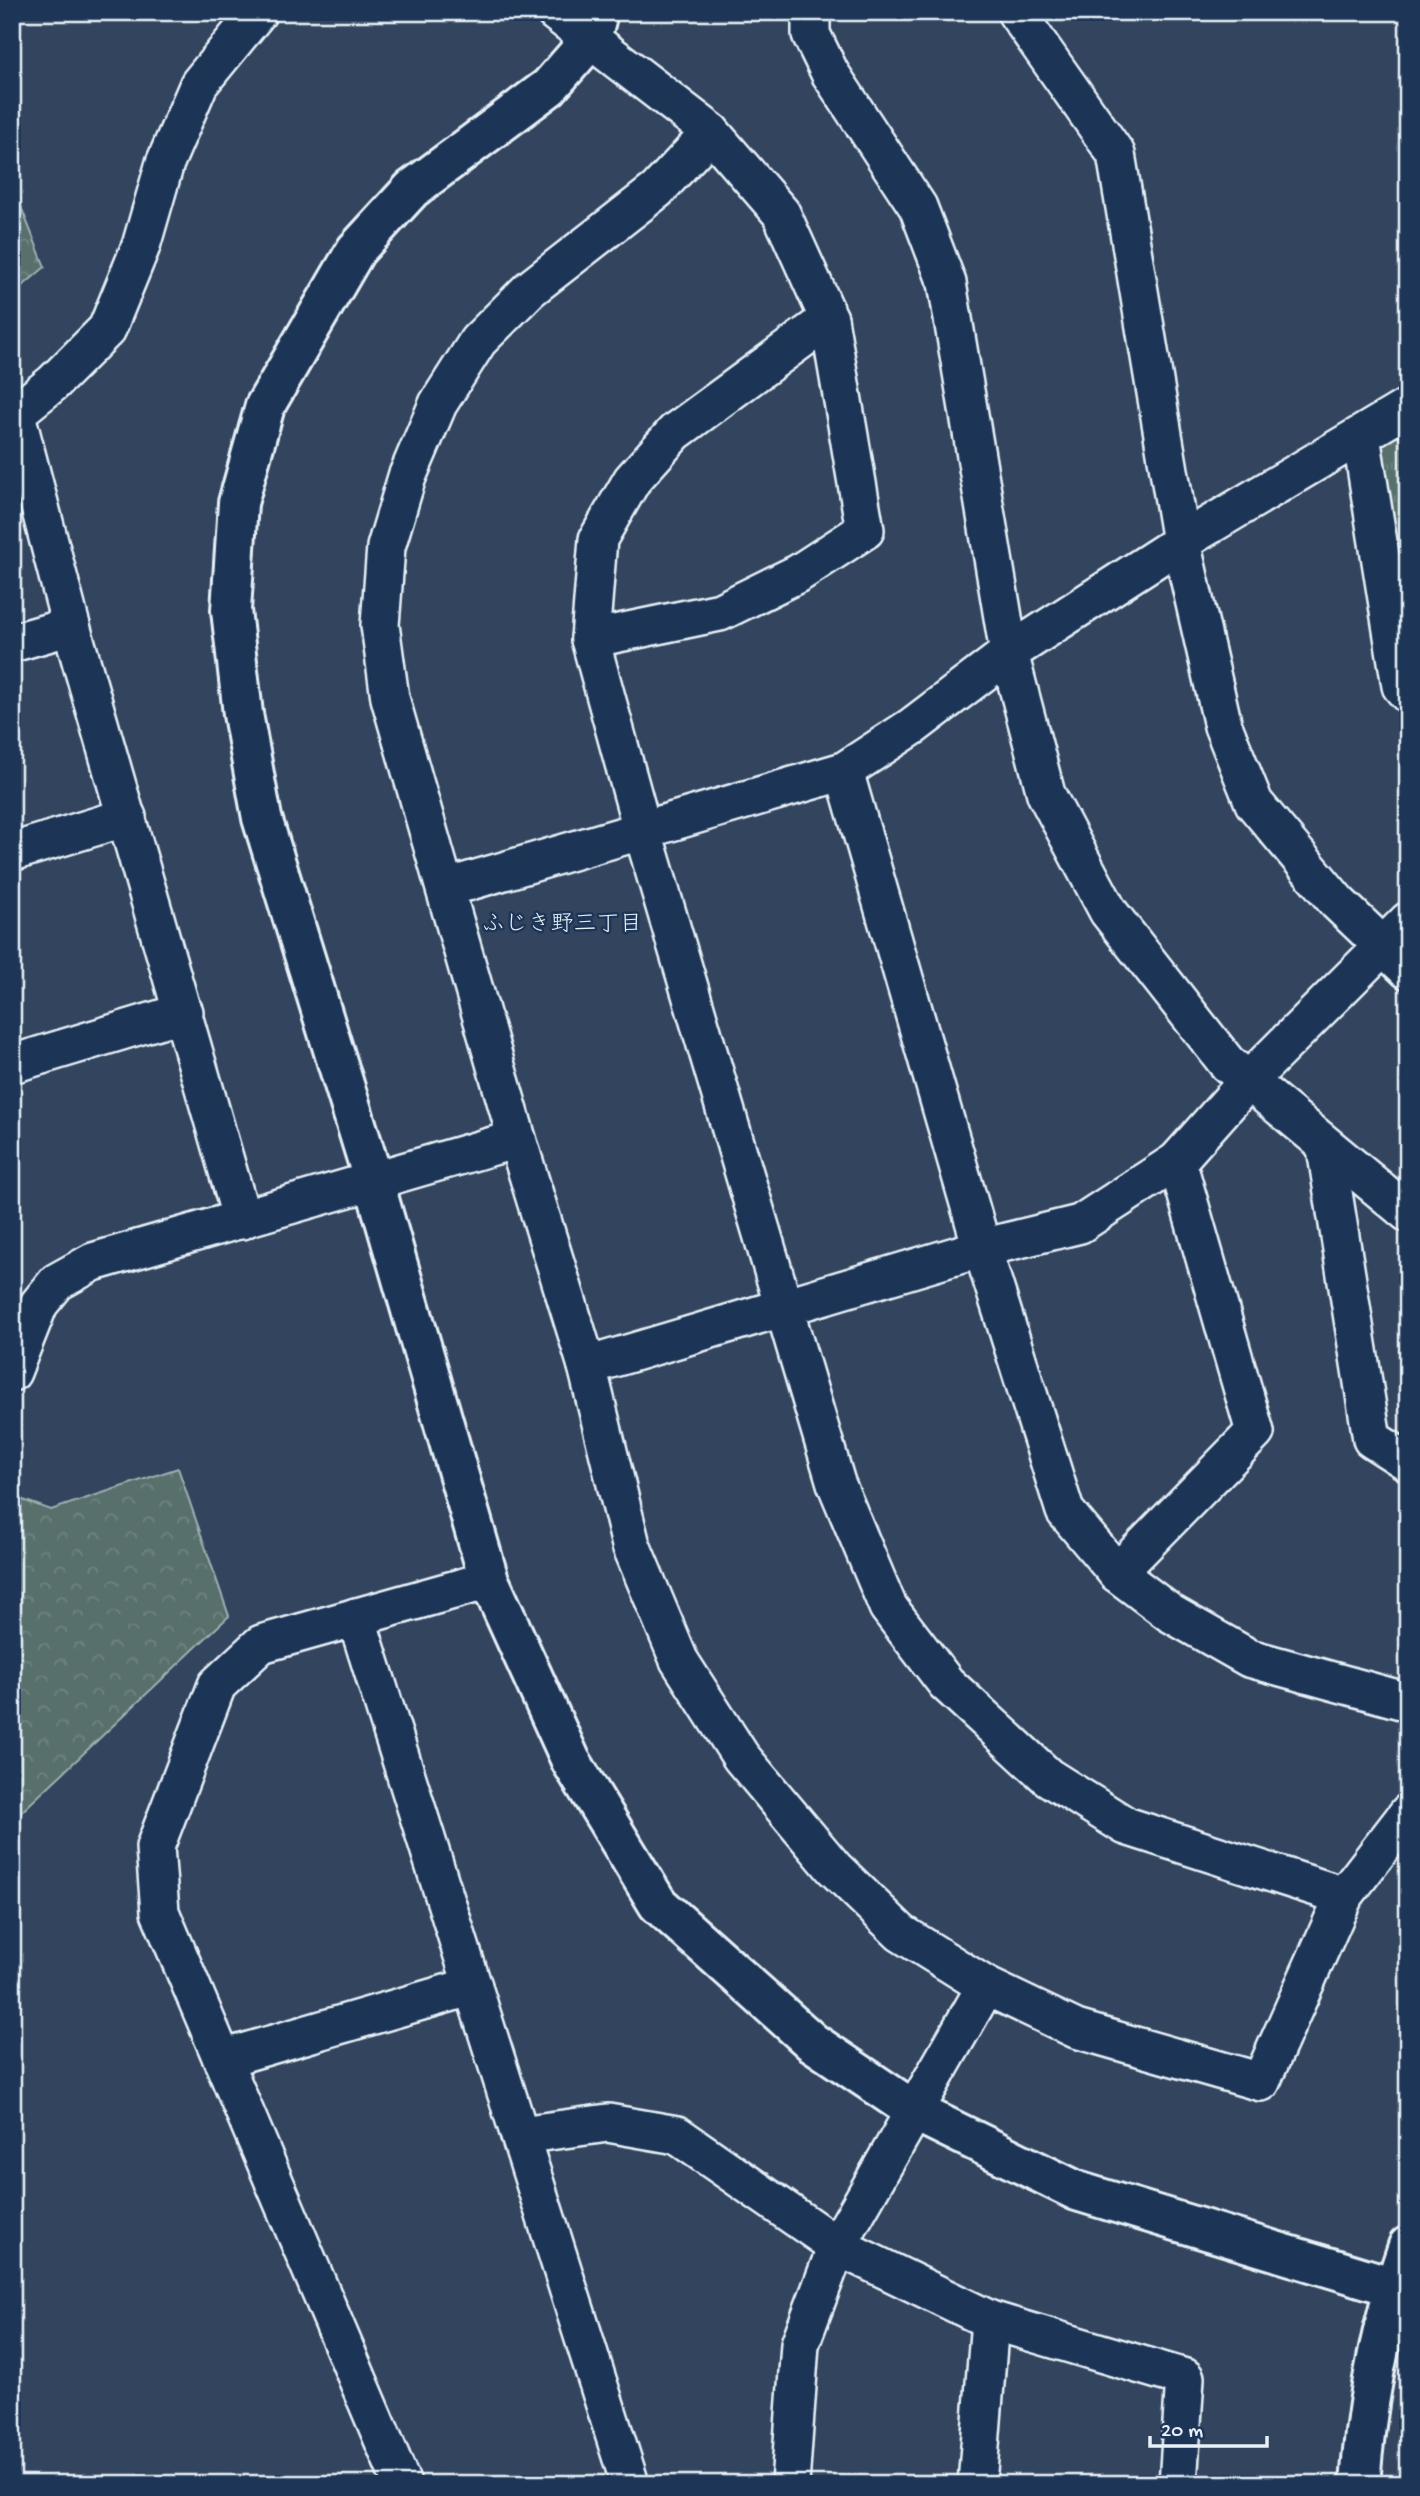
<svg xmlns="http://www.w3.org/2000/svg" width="1420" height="2496" font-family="'Gochi Hand','Klee One',sans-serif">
<defs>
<pattern id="forest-crowns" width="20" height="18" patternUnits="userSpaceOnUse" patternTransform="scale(1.75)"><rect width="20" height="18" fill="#586f6c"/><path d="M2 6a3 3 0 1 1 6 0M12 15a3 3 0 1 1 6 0" fill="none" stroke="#708482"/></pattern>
<pattern id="park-tufts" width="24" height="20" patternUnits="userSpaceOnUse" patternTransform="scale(1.75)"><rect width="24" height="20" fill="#586f6c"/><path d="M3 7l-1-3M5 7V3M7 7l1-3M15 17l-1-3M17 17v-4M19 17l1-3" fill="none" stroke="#708482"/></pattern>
</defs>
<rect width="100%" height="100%" fill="#33445f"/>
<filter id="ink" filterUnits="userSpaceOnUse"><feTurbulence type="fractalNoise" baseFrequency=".0143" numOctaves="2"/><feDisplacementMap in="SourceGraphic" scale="14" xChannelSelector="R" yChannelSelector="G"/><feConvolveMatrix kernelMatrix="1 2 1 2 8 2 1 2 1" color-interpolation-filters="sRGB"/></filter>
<g filter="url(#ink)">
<g fill="url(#forest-crowns)" stroke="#a0b0b2" stroke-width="2">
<polygon points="12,184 45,267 12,295"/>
<polygon points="178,1468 229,1616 12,1821 12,1496 51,1510"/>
</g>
<polygon fill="url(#park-tufts)" stroke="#a0b0b2" stroke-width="2" points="1408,419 1408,644 1373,440"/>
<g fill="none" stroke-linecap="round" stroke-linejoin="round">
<defs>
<g id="minor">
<polyline points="555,12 711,132 781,213 829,319 865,530 799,573 720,612 590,639"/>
<polyline points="811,12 811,34 830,73 918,207 947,283 1009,653 1046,794 1108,911 1227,1063 1408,1213"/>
<polyline points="1016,12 1116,154 1181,542 1223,726 1254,803 1337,902 1408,970"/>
<polyline points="711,132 657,190 530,289 478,341 438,404 407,477 386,547 380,625 390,698 517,1139 587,1366 631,1545 679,1660 741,1757 834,1868 901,1933 986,1986 1076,2029 1261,2082 1344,1896 1408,1813"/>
<polyline points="829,319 675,432 632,480 598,539 590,639 642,829 836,1483 888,1607 946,1683 1048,1777 1126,1826 1344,1896"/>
<polyline points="16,415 71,626 242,1220"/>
<polyline points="12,416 53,383 107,329 141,246 165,163 199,84 258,12"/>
<polyline points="1361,436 1401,686 1408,694"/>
<polyline points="12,643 71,626"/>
<polyline points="844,771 982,1248 1065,1511 1117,1573 1170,1613 1249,1658 1408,1702"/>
<polyline points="12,852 127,817"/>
<polyline points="446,888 844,771 913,726 1009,653 1181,542 1408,407"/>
<polyline points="12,1064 184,1012"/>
<polyline points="1326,1148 1372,1439 1408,1462"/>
<polyline points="587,1366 982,1248 1080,1224 1177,1161 1248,1081 1408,921"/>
<polyline points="12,1372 39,1304 57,1282 93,1262 517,1139"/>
<polyline points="1117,1573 1255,1432 1177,1161"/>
<polyline points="356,1617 630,2484"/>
<polyline points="222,2059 473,1986"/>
<polyline points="520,2135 608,2123 677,2135 837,2246 990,2320 1185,2378 1178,2484"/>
<polyline points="402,2484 160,1912 155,1847 217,1685 261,1644 489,1580"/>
<polyline points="790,2484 800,2344 837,2246 986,1986"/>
<polyline points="977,2484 990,2320"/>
</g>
<g id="tertiary">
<polyline points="598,12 591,39 549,87 412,189 356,250 265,406 238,503 231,610 243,714 262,818 374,1182 489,1580 571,1761 658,1904 812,2042 916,2112 1077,2191 1394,2287"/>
<path d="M1360,2484C1366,2403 1381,2322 1408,2246"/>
</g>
</defs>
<use href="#minor" stroke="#e8f1f8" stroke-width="42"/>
<use href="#tertiary" stroke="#e8f1f8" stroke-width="44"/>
<use href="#minor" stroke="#1d3557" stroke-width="37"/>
<use href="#tertiary" stroke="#1d3557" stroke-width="38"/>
</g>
</g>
<g text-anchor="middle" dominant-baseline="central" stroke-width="5" stroke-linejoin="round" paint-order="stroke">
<g font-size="23" fill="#e8f1f8" stroke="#1d3557">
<text x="562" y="925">ふじき野三丁目</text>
</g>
</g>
<rect width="1420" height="2496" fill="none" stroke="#1d3557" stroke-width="42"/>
<rect x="21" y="21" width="1378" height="2454" fill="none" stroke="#e8f1f8" stroke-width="2.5" filter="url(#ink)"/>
<path d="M1150 2436v10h117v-10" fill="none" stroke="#e8f1f8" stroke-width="3.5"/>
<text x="1161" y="2436" font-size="21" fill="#e8f1f8" stroke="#1d3557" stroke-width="5" paint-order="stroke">20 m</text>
</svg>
